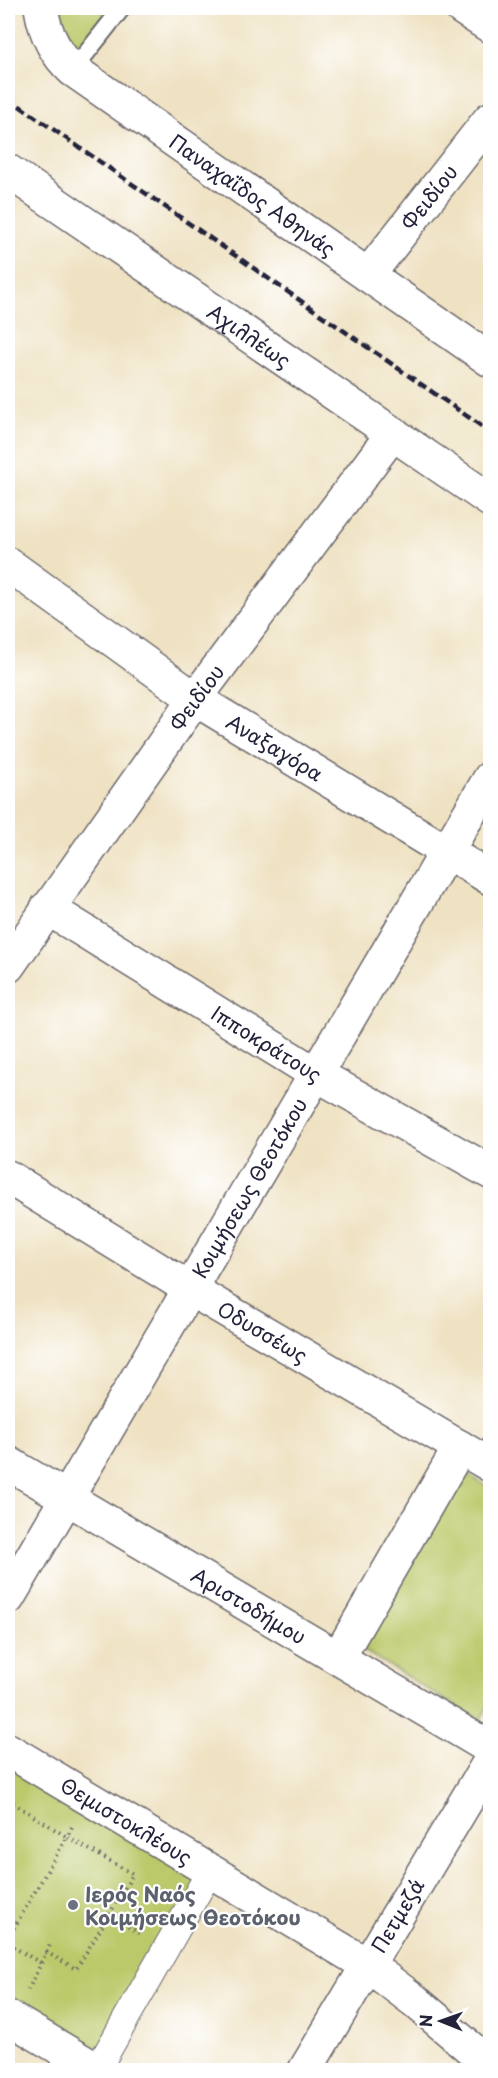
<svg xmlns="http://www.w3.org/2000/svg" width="498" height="2078" font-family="'Playpen Sans',sans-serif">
<rect width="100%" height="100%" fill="#fff"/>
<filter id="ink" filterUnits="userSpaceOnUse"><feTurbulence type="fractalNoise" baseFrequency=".0167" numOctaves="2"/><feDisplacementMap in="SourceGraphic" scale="12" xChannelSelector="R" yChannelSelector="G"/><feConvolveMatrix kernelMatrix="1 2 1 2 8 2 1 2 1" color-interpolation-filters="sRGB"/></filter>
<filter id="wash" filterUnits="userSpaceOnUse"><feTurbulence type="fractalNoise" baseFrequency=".008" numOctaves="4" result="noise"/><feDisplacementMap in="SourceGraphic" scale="24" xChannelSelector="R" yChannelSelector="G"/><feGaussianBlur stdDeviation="1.35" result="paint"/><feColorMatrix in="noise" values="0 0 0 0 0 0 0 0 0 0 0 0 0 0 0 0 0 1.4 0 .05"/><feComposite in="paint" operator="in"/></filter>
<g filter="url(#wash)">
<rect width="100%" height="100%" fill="#efe2c2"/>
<g fill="#bcc96a" stroke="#6f7652" stroke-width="1.5">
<polygon points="51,8 110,8 75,52"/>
<polygon points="465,1473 490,1488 490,1702 480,1721 361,1649"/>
<polygon points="8,1750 210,1871 97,2070 8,2017"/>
</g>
</g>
<g filter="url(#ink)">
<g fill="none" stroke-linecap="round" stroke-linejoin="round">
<defs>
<polyline id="service" points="73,70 122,8"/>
<polyline id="pedestrian" points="97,2070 210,1871"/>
<g id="minor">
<polyline points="462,8 490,26"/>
<path id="s1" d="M368,275L490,119"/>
<path id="s2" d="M8,564L195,699L490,878"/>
<path id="s3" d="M47,908L316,1074L490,1172"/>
<path id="s4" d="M8,966L195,699L393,433"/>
<path id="s5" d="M8,1177L190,1289L490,1465"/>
<path id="s6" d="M8,1463L490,1748"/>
<path id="s7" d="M8,1598L490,778"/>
<polyline points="338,1658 460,1447"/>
<path id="s8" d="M8,1750L369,1966L415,2001L490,2065"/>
<polyline points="8,2017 97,2070"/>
<path id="s9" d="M305,2070L490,1761"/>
</g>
<g id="tertiary">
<path id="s10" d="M41,8C45,33 54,53 73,70L490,360"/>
<path id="s11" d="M8,171L490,500"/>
</g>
</defs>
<use href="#service" stroke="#6a656a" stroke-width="20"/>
<use href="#pedestrian" stroke="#6a656a" stroke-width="28"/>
<use href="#minor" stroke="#6a656a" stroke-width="36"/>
<use href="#tertiary" stroke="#6a656a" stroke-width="36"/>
<g stroke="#6a656a" stroke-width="4" stroke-dasharray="1.5 4.5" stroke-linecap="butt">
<polyline points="8,1800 67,1837 8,1938"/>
<polyline points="72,1827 67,1837 133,1874 109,1915"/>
<polyline points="8,1944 41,1963"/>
<polyline points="46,1952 76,1969 109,1915 141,1934"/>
<polyline points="28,1990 51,1943"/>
</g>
<use href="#service" stroke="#fff" stroke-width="16"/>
<use href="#pedestrian" stroke="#fff" stroke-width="26"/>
<use href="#minor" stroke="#fff" stroke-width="33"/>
<use href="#tertiary" stroke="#fff" stroke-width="33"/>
<polyline stroke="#22223b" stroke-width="4.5" stroke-dasharray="9 4.5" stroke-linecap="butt" points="8,98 490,432"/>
</g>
</g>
<circle fill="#6b7280" stroke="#fff" stroke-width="2" cx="73" cy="1905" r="6"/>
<g text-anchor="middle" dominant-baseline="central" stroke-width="4.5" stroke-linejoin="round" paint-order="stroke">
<g font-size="20" fill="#22223b" stroke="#fff">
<text stroke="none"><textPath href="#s10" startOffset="290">Παναχαΐδος Αθηνάς</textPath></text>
<text stroke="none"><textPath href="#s1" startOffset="99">Φειδίου</textPath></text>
<text stroke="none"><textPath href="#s11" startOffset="292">Αχιλλέως</textPath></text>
<text stroke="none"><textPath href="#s4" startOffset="328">Φειδίου</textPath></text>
<text stroke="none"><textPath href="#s2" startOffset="324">Αναξαγόρα</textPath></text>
<text stroke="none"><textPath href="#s3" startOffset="258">Ιπποκράτους</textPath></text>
<text stroke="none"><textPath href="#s7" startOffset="476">Κοιμήσεως Θεοτόκου</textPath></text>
<text stroke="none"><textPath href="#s5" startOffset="298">Οδυσσέως</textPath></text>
<text stroke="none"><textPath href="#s6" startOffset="280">Αριστοδήμου</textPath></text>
<text stroke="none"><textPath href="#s8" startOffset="138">Θεμιστοκλέους</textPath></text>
<text stroke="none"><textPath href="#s9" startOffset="180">Πετμεζά</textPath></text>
</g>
<g font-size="20" font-weight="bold" fill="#5b616d" stroke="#fff" text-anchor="start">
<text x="85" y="1894">Ιερός Ναός<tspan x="85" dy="23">Κοιμήσεως Θεοτόκου</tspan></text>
</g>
</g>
<rect width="498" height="2078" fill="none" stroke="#fff" stroke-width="30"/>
<g transform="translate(441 2021) rotate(271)" stroke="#ffffff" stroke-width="4.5" paint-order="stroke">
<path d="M0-4.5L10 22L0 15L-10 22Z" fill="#22223b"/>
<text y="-9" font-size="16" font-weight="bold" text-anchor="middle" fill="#22223b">N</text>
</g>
</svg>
